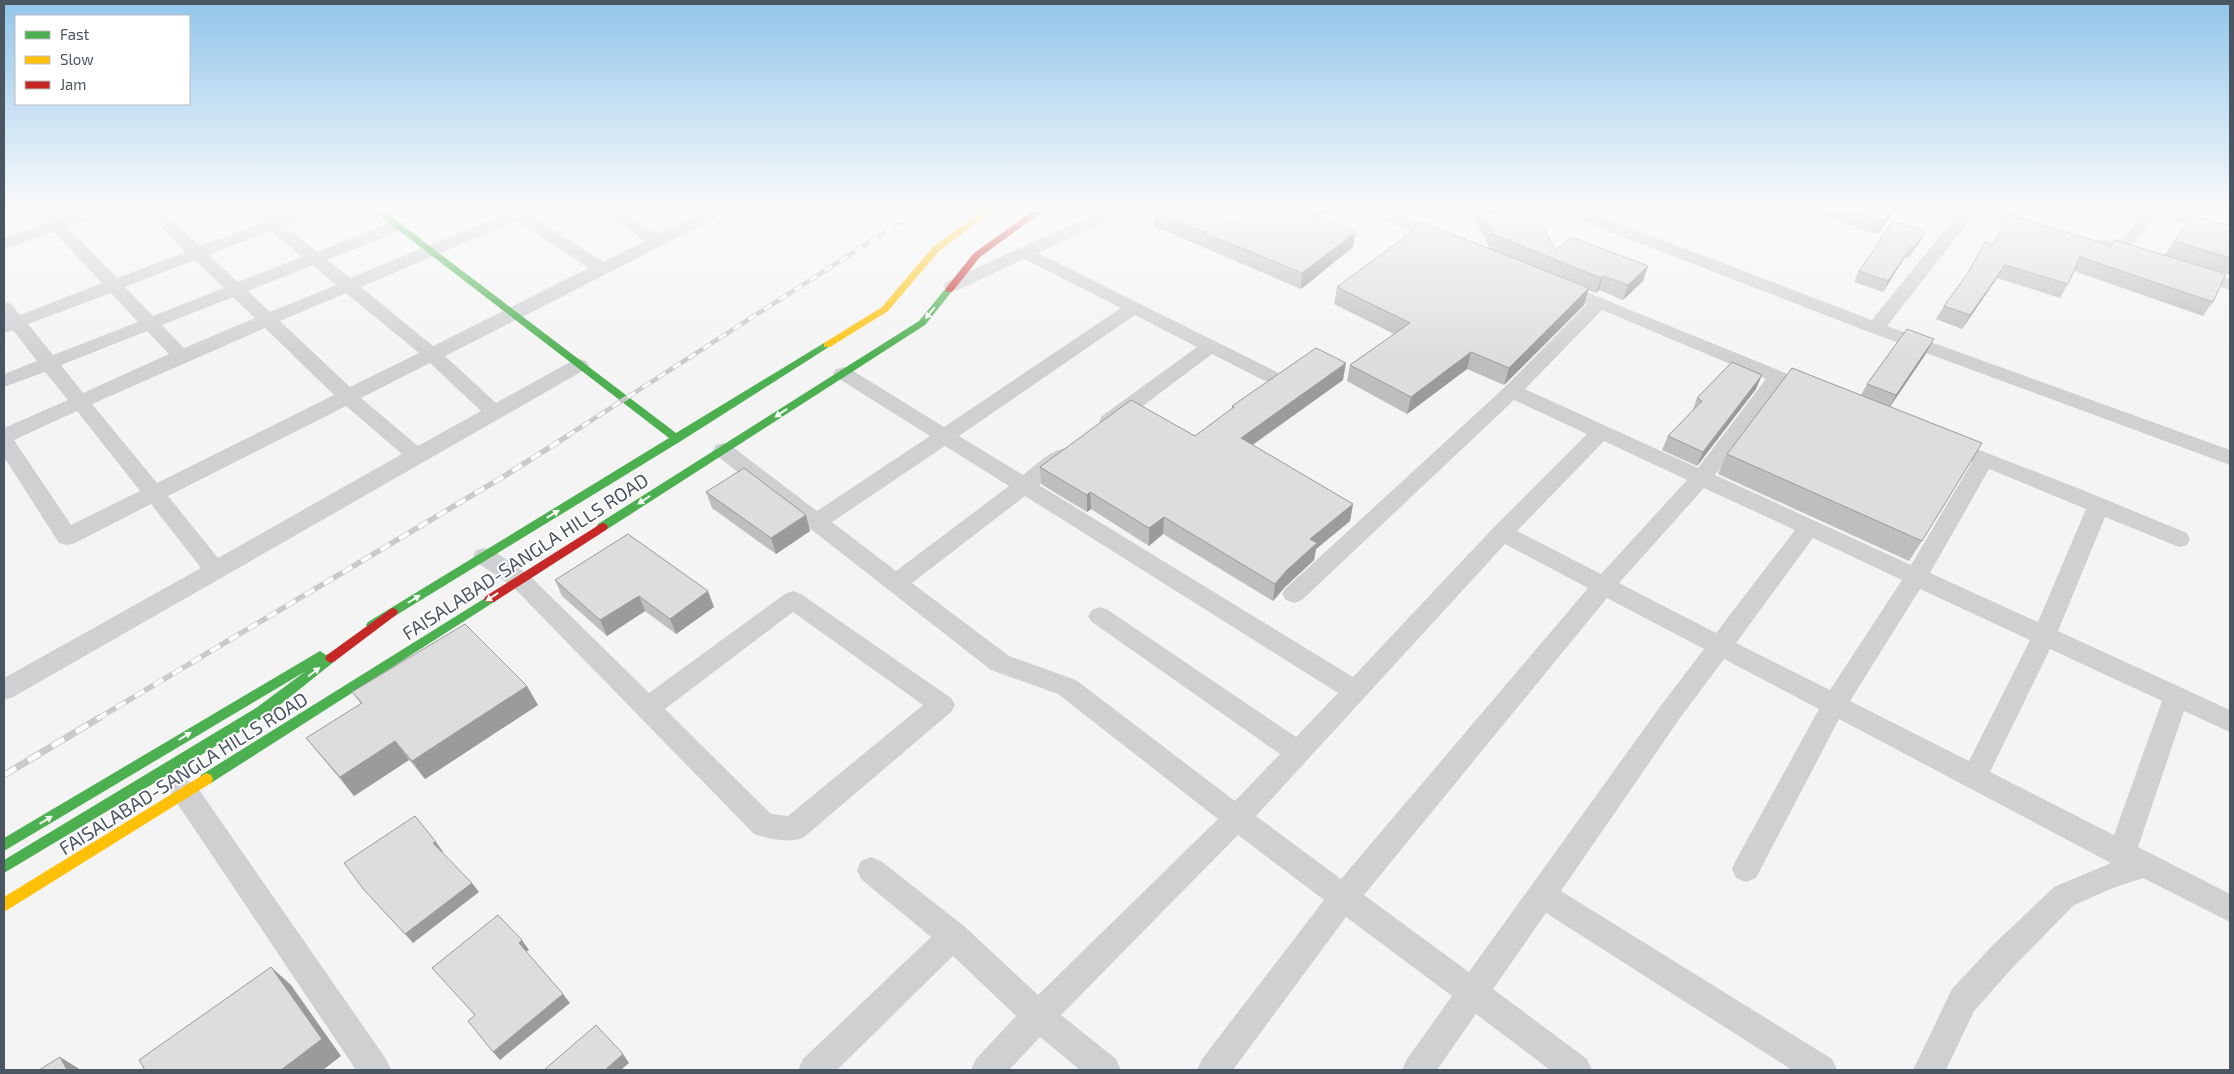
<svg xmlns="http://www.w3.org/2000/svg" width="2234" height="1074" font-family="'Exo 2',sans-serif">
<rect width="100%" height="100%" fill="#f4f4f4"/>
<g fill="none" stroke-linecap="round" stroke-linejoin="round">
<g fill="#ced0d2" fill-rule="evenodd">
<path d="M33,209H51L59,219L85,209H110L108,212L67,227L117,278L186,252L143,209H161L200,246L261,223L246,209H265L275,218L298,209H322L320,212L285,226L317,252L391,222H403L405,226L403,230L327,260L350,278L505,214L501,209H539L530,215L603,262L645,241L598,209H618L658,234L708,209H730L728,212L445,356L496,403L572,361L579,359L586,361L589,365L586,369L13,697L4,700V678L201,568L151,504L75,543L67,545L59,543L4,457V428L68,400L45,372L4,387V374L37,361L13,330L4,333V302L10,303L20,315L102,283L54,232L4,249V238L46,223ZM516,221L589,268L433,346L361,287ZM271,231L302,257L238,282L209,255ZM195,260L224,288L153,316L125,287ZM313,265L336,285L270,312L248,291ZM111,293L138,322L53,355L28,324ZM346,293L419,353L350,387L280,321ZM233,297L255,318L184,348L162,325ZM265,328L334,395L157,483L92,404ZM147,331L169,354L83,393L61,365ZM430,363L481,411L418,446L361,398ZM346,406L402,454L218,558L168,496ZM77,411L140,491L71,525L14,440Z"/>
<path d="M1105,209H1127L1125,212L1038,253L1277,372L1280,376L1277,380L1270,382L1263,380L1212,354L1116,426L1109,428L1102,426L1099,421L1102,416L1197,347L1135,315L959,436L1023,475C1037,465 1055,444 1072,449L1075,454L1072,459L1039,485L1353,677L1494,527L1587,434L1514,400L1302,600L1294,603L1286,600L1282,594L1286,588L1505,387L1587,304L1553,290L1550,286L1553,282L1559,281L1798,378L1801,382L1798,386L1791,388L1782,385L1715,475L1911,565L1972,462L1939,449L1936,444L1939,439L1946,437L2080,489L2187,533L2190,539L2187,545L2179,547L2105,517L2058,631L2230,710V732L2184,711L2138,847L2230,894V922L2143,878L2113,888L2074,905L2014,966L1974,1011L1946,1070H1913L1952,989L1992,946L2054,887L2111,863L1839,719L1756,878L1746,882L1736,878L1732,869L1736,860L1819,709L1724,659L1680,718L1561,891L1832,1059L1837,1070H1792L1546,913L1493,989L1587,1059L1592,1070H1550L1476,1014L1437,1070H1402L1407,1059L1452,996L1346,917L1233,1070H1197L1202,1059L1324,900L1238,835L1061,1015L1116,1059L1121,1070H1080L1040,1037L1009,1070H971L976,1059L1016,1016L953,956L837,1070H798L803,1059L931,937L861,879L857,870L861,861L871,857L881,861L964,926L1038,995L1218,819L1058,694L991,670L716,455L713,450L716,445L723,443L730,445L817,511L930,436L836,377L833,373L836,369L843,367L850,369L944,427L1121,308L1024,259L958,290L952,291L946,290L943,286L946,282ZM1602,310L1766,379L1698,468L1525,389ZM1604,441L1687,480L1601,574L1517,531ZM945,446L1009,486L896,571L832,522ZM1989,469L2086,509L2038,622L1930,573ZM1704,488L1795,530L1716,633L1619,583ZM1025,496L1338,693L1296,737L1108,610L1100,607L1092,610L1088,616L1092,622L1280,754L1235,801L1076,680L1009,656L912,583ZM1813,538L1902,580L1830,690L1736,643ZM1505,544L1588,588L1341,879L1256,816ZM1920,589L2030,640L1969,761L1850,701ZM1607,598L1704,649L1662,704L1469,972L1364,895ZM2050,649L2162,701L2114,835L1990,772Z"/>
<polygon points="1365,209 1388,209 1452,236 1455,240 1452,244 1440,244 1367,212"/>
<polygon points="1557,209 1581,209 1872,320 1953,220 1933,212 1931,209 1960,211 1962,209 1994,209 2043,223 2045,227 2043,231 2037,232 1987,218 1973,216 1887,326 2230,450 2230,465 1869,332 1559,212"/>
<path d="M2142,209H2172L2230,229V239L2155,215C2137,244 2128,257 2091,248L2088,244L2091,240C2098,239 2104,241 2111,241C2127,241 2135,221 2142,209Z"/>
<polygon points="2193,268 2230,279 2230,290 2187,277 2184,273 2187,269"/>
<path d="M484,548L492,550L528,574L649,693L785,594L793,591L801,594L951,698L955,705L951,712L803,838C788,843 769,839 754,834L512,586L476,562L473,556L476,550ZM793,612L923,705L788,816L771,814L665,709Z"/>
<polygon points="185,780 195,784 386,1059 391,1070 356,1070 175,800 171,792 175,784"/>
</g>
<g fill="#4caf50" fill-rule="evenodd">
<polygon points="371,209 381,209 676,433 824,343 827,342 832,345 681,441 372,630 368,628 366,625 368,622 669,438"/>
<polygon points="949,287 953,290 925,325 606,530 598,530 596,527 598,524 919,321 946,288"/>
<polygon points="490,595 494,596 496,599 494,602 211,783 206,785 201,783 199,779 201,775"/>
<polygon points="320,651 326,655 331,653 335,655 337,658 335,661 266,716 4,873 4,860 256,708 306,671 4,851 4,838"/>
</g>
<g fill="#ffc107" fill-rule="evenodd">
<polygon points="985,209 995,209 939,251 888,311 830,347 824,347 824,343 882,307 933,247"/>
<polygon points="206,773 211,775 213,779 211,783 4,912 4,897"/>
</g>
<g fill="#c62828" fill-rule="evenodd">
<polygon points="1036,209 1046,209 980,257 952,292 946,292 946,288 974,253"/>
<polygon points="602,523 606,524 608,527 606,530 494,602 486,602 484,599 486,596"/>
<polygon points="392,608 396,609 398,612 396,615 335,661 331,663 327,661 325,658 327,655"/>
</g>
<defs>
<polyline id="rail-far2" points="567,436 921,209"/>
<polyline id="rail-far1" points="97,719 506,475 569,435"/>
<polyline id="rail" points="4,775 99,718"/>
</defs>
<use href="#rail-far2" stroke="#c9cacc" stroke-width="4.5"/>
<use href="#rail-far1" stroke="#c9cacc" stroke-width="5.5"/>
<use href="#rail" stroke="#c9cacc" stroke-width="7"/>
<use href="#rail-far2" stroke="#fff" stroke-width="3" stroke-dasharray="9" stroke-linecap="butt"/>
<use href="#rail-far1" stroke="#fff" stroke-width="4" stroke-dasharray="11" stroke-linecap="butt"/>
<use href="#rail" stroke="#fff" stroke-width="5" stroke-dasharray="14" stroke-linecap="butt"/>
</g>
<g fill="#bebebf">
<polygon points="1333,209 1320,218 1353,247 1301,289 1154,226 1154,212 1235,223"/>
<polygon points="1460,209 1503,209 1499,212 1556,250 1648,266 1643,281 1623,300 1599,290 1596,293 1588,290 1584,305 1504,385 1467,369 1407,414 1347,381 1350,365 1394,334 1334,304 1337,287 1490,249 1472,214"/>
<polygon points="1604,209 1616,209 1613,213"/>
<polygon points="1689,209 1706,209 1702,214"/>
<polygon points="1814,209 1894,209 1888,220 1877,234 1813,213"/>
<polygon points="2009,215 2112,246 2165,255 2191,216 2230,226 2230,275 2223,272 2223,273 2213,302 2203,316 2074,271 2068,284 2060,298 1997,278 1962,329 1936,319 1944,306 1993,245"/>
<polygon points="1925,232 1920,242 1908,258 1905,257 1883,292 1854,282 1859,271 1876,247 1881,237"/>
<polygon points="1925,355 1890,407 1922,541 1909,561 1718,474 1727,454 1861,395 1867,384"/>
<polygon points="1343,380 1253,445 1353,504 1350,521 1316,549 1314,560 1285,587 1273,601 1163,534 1149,546 1091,509 1087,512 1041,484 1040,467 1195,436 1232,409 1232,406"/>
<polygon points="1756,389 1697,466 1662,450 1668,436 1692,412 1697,398"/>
<polygon points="706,492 806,515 810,531 776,554 712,508"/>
<polygon points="555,580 714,607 676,634 645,611 607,636 562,596"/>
<polygon points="352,692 538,705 425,779 409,760 354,796 306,738 361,704"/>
</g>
<g fill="#9b9b9b">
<polygon points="1312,209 1333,209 1305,228 1307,213"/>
<polygon points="1489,209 1503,209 1487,222 1485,213"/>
<polygon points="1893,209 1894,209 1888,220 1877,234 1883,221"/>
<polygon points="1356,232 1353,247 1301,289 1302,273"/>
<polygon points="1925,232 1920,242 1908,258 1914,248"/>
<polygon points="1911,247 1905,257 1883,292 1888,281"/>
<polygon points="2005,265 1997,278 1962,329 1970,315"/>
<polygon points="1648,266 1643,281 1623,300 1628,285"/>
<polygon points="1603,276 1599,290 1596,293 1601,278"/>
<polygon points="1589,288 1584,305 1504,385 1509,368"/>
<polygon points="1934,339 1925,355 1887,411 1896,395"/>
<polygon points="1471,352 1467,369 1407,414 1411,397"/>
<polygon points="1346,363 1343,380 1239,454 1241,438"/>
<polygon points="1762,375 1756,389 1697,466 1703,452"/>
<polygon points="1090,492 1091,509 1087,512 1087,495"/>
<polygon points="1353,504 1350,521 1316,549 1314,560 1285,587 1273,601 1275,584 1310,539"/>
<polygon points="806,515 810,531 776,554 771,538"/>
<polygon points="1164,517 1163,534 1149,546 1149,528"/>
<polygon points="708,591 714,607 676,634 670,619"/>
<polygon points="639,596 645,611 607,636 600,620"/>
<polygon points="527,686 538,705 425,779 412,761"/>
<polygon points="395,741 409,760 354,796 340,777"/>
<polygon points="436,842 443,852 441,853 433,843"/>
<polygon points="472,883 479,892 413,943 405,934"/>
<polygon points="522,940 529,950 526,952 519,943"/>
<polygon points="271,967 291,985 341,1056 323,1070 281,1070"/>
<polygon points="563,994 570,1003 500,1060 493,1052"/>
<polygon points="623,1054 629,1063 621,1070 605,1070"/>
<polygon points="60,1057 81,1070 67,1070"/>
</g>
<g fill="#ddddde" stroke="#9b9b9b">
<polygon points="1158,209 1203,209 1235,223 1254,209 1312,209 1307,213 1356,232 1302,273 1154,212"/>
<polygon points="1481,209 1489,209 1485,213 1534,211 1556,250 1571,237 1648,266 1628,285 1603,276 1601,278 1494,235"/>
<polygon points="1849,209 1893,209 1883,221"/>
<polygon points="2009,215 2112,246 2115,240 2226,274 2213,302 2080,257 2068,284 2005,265 1970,315 1944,306 1968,273 1985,242 1993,245"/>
<polygon points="2191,216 2230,226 2230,258 2175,241"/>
<polygon points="1893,221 1925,232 1914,248 1911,247 1888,281 1859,271 1883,237 1881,237"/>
<polygon points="1424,223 1589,288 1509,368 1471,352 1411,397 1350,365 1410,323 1337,287"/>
<polygon points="1907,329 1934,339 1896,395 1867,384"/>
<polygon points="1316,348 1346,363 1241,438 1353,504 1310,539 1317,543 1287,570 1275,584 1164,517 1149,528 1090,492 1087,495 1040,467 1131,400 1195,436 1234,407 1232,406"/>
<polygon points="1732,362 1762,375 1703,452 1668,436 1702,401 1697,398"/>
<polygon points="1792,368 1982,443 1922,541 1727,454"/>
<polygon points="744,468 806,515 771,538 706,492"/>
<polygon points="628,534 708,591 670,619 639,596 600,620 555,580"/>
<polygon points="465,624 527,686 412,761 395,741 340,777 306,738 362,703 352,692"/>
<polygon points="415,816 436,842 433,843 472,883 405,934 364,890 344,863"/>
<polygon points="498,915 522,940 519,943 563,994 493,1052 468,1021 475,1015 432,968"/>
<polygon points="271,967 322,1039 281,1070 145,1070 139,1060"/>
<polygon points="596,1025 623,1054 605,1070 544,1070"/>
<polygon points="60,1057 67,1070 39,1070"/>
</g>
<defs><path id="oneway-solid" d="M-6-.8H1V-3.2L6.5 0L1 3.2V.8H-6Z" transform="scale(1.25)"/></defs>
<g fill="#f6fbf6">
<use href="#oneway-solid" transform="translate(930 313) rotate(129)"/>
<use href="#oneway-solid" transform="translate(781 413) rotate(147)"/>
<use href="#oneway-solid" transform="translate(644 500) rotate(147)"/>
<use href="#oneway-solid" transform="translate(553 514) rotate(-31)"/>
<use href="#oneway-solid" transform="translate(492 597) rotate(147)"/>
<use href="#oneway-solid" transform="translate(414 599) rotate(-32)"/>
<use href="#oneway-solid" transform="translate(314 672) rotate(-37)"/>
<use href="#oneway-solid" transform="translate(185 736) rotate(-31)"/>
<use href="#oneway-solid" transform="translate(46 820) rotate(-31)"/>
</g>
<linearGradient id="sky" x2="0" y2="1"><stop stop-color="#91c6eb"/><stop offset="0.58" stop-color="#fafafa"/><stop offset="1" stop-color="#fafafa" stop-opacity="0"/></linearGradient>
<rect width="2234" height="360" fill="url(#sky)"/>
<g text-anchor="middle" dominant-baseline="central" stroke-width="4" stroke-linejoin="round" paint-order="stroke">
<g font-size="19" fill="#4a5661" stroke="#fff">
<text transform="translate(525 556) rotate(-33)">FAISALABAD-SANGLA HILLS ROAD</text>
<text transform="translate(183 773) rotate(-32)">FAISALABAD-SANGLA HILLS ROAD</text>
</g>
</g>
<rect width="2234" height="1074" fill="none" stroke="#4a5661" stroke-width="10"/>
<rect x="15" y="15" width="175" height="90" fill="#ffffff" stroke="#b7bbc0"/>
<rect x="25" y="31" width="25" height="8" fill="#4caf50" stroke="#b7bbc0"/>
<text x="60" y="40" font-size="15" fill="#4a5661">Fast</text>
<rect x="25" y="56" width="25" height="8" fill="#ffc107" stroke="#b7bbc0"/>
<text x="60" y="65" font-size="15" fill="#4a5661">Slow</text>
<rect x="25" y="81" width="25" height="8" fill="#c62828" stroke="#b7bbc0"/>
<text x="60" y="90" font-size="15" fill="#4a5661">Jam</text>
</svg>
